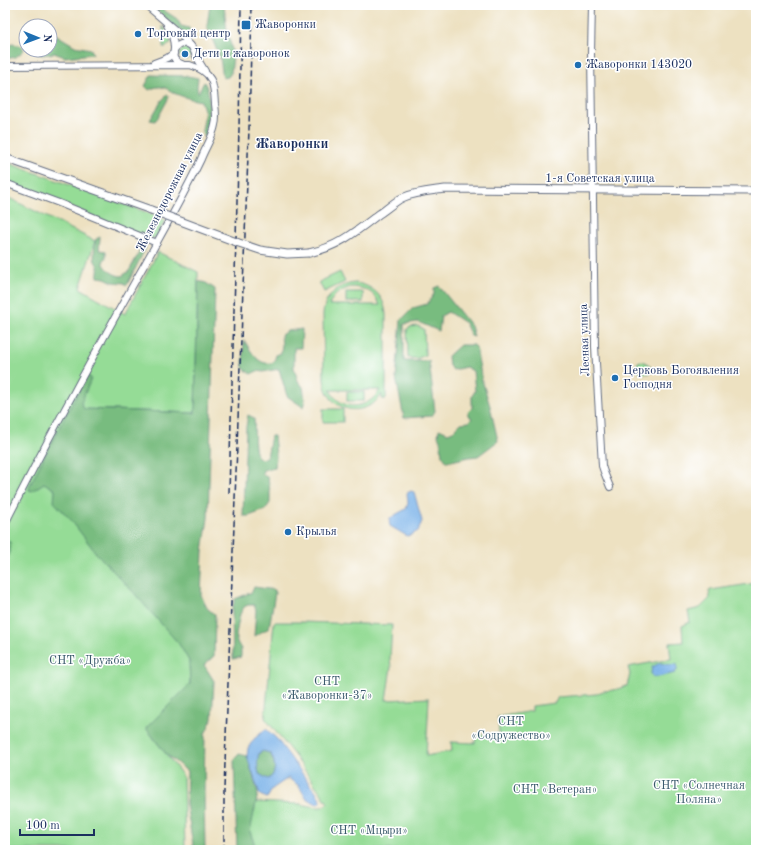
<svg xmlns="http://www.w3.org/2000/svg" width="761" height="855" font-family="'Old Standard TT',serif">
<rect width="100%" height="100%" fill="#fff"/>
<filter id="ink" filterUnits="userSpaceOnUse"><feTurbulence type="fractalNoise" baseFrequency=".025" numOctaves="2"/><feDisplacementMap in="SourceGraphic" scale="8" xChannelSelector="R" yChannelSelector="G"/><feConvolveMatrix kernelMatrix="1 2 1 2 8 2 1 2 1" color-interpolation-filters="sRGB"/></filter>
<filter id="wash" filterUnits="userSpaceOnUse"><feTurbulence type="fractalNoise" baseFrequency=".012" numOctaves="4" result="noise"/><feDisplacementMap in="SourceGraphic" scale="16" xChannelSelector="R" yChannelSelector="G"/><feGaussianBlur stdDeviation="0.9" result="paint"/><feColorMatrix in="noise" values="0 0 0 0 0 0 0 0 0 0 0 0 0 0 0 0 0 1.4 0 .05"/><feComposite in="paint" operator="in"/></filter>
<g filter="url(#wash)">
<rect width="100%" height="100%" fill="#ede1c1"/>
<g fill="#95dc96" stroke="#58867a" fill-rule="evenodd">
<polygon points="163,26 169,35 171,43 166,47 163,47"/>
<circle cx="185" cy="54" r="5.5"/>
<polygon points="5,162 160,217 159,219 165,221 156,237 150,239 5,181"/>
<polygon points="5,196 95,241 80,288 125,314 158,252 198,272 195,413 84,409 185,645 189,661 190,684 146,728 183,776 185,850 5,850"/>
<polygon points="340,272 345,282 324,292 319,282"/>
<path d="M355,283C373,285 385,297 386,315V399H382V394C364,421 325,411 324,378L323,314C325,296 337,285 355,283ZM351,287C364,287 375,292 380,305H329C333,295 341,290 351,287ZM330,390H380C368,410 341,412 330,390Z"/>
<rect x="346" y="292" width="17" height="10"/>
<path d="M417,326L420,327L424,329L425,355C418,359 414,359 408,357L407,329L410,327Z"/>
<path d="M641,361C646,362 649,364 651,368L650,373C642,375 633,371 638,362Z"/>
<rect x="347" y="392" width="17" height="9"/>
<rect x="323" y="409" width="20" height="13"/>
<path d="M756,583V850H242L254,802L300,804L316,807H322L328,803L294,755L265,718L274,622H301L392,625L390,659L391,667L386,700L429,698L426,756L452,751L451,742L475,743L476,735L499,734L498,717L532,711V706L555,703L558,697L597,694C602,690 608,691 614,690C618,689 623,687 627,686L630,674L628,667L671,659L669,643L683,642L682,626L690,622L688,611L700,608L710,598L709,591L711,590Z"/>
</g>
<g fill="#78bc7f" stroke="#4a766e">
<polygon points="210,5 224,5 227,33 231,45 233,57 231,73 228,77 223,78 220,58 207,26"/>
<polygon points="155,7 159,7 177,19 181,26 189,28 190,31 189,33 184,34 157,11"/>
<polygon points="55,34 75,46 91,49 93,54 65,57 54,53 43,55 36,54 33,50 50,50 50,35"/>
<polygon points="13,44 22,46 24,50 16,57 5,59 5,46"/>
<path d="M151,75L188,76L198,78L197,87L198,93L204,82C213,94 209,124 205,137L202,131L205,113L201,101C193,100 184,97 176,94C170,91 165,86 158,87C155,87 151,89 149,90L145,86Z"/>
<polygon points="167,95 169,96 168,99 159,116 155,121 150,120 162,100"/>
<path d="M100,237L99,250L106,251V257L103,262C106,269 114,276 122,276L129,271L139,253V246L144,245L146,247L127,285L124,283L113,282L105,278L98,277C97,273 99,271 98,267C98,266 96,263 95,261C93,254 95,246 96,239Z"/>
<path d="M198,281L206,283L215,289L208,518L203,551L201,595L207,608L215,615L214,656L204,665L214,681L212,719L205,734L204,792L205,850H194L186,804L187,771L166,754L146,728L190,684L189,661L179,644L134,593L96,553L71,520L54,502L55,490L44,483L32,491L29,490L30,485C48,448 67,412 87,376L90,377L91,379L81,403L84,409L195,413Z"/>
<polygon points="439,286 471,326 474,337 471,336 465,323 448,312 441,316 439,331 418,322 404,324 404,361 429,361 435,411 432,416 404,418 396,378 401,320 413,308 427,304 434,294 434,288"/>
<path d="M302,329L301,348H294V368L298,381L303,387L305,400L303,407L287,396L279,369L263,372L257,371L251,374L243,368L244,340C251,351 259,368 274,362L276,355L281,353L282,345L281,335L287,331Z"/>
<polygon points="460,345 474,345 476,347 482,380 490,406 498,441 478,456 469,457 447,462 442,455 440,440 438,436 439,429 448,433 453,431 461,423 469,422 472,418 469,416 468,412 472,408 472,396 475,391 473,371 466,367 453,370 449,366 448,356"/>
<path d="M248,415L254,418C255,431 253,444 257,456L261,459L267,457L271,436H274L276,455L275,467L263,470L262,474L268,478L270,492V503L265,510L249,516H243L246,427Z"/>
<path d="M5,541H6L10,542C12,549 9,555 5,560Z"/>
<polygon points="254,587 275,590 275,593 269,628 254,636 256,610 254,605 248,605 244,607 240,614 236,634 237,642 241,649 241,657 233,659 232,610 235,599 252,592"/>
<path d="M263,751L269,753C275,760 278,774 268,779L259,774C257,766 257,760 259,753Z"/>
<polygon points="239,754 247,756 258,793 250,832 256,848 255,850 237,850 234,760"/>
</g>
<g fill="#78b1e8" stroke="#4a70a3" fill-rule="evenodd">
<polygon points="411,491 414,492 422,521 418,531 411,535 407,536 390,526 389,520 395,515 406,509 408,503 407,493"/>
<polygon points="660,663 671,665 675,664 677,664 677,670 675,673 658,677 653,677 651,673 652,667"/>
<path d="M266,729L277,739L320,798L321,802L317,804L306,798L302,791L298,785L288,778L272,789L269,795L267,798L260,795L247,756L248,748L254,739ZM263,751L270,753C275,760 278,774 268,779L259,774C257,766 257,760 259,753Z"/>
</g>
</g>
<g filter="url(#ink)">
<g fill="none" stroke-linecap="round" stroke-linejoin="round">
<defs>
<g id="tertiary">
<polyline points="146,5 181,35 192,47 197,58 205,71"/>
<polyline points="592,5 591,53 595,346 602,466 604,472 610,487"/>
<path d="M167,25C171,32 174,40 174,48C174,51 173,55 174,58C176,62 179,63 182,64"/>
<path d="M174,50C178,44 183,42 190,45"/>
<polyline points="154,63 167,58 174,53"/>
<path d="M5,66L190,65C213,72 214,84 215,104C216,111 217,118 215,125C213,137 205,148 201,159C182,199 160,237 138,276C92,358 47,440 5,524"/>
<polyline points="5,183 59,203 157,243"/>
</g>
<g id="secondary">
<polyline points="5,158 151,210"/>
<path d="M309,253C338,247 357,231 379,214C387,209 394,202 402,198C415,192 431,191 445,189L756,191"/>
</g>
</defs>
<use href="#tertiary" stroke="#646d81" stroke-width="8"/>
<use href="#secondary" stroke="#646d81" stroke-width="9"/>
<use href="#tertiary" stroke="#fff" stroke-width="6"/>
<use href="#secondary" stroke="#fff" stroke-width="7"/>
<g stroke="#1b2f5e" stroke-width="1.5" stroke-dasharray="6 3" stroke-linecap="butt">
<polyline points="229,493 239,129 241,5"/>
<polyline points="224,850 224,789 249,129 252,5"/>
</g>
<defs>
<polyline id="secondary-bridge" points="151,210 239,243 260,250 287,254 309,253"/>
</defs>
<use href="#secondary-bridge" stroke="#646d81" stroke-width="9" stroke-linecap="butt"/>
<use href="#secondary-bridge" stroke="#fff" stroke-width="7"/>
</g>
</g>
<g fill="#1f6fb2" stroke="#fff" stroke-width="1.5">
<rect x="241" y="20" width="10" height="10" rx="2"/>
<circle cx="138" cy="34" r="4"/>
<circle cx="185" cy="54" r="4"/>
<circle cx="578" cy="65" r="4"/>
<circle cx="615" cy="378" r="4"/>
<circle cx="288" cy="532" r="4"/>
</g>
<g text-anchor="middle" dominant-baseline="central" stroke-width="3" stroke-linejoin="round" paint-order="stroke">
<g font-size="12" fill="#1b2f5e" stroke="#fff" text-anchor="start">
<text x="255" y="25">Жаворонки</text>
<text x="146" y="34">Торговый центр</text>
<text x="193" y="54">Дети и жаворонок</text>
<text x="586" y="65">Жаворонки 143020</text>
<text x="623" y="371">Церковь Богоявления<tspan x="623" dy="14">Господня</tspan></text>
<text x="296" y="532">Крылья</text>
</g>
<g font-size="12" fill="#1b2f5e" stroke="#fff">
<text x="600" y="179">1-я Советская улица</text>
<text transform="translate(170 192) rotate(-63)">Железнодорожная улица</text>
<text transform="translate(585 340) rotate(-92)">Лесная улица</text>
</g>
<g font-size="12" fill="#3a5a6c" stroke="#fff">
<text x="90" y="661">СНТ «Дружба»</text>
<text x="327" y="682">СНТ<tspan x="327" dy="14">«Жаворонки-37»</tspan></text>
<text x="511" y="722">СНТ<tspan x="511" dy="14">«Содружество»</tspan></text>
<text x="699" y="786">СНТ «Солнечная<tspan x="699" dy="14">Поляна»</tspan></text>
<text x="555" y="790">СНТ «Ветеран»</text>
<text x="369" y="831">СНТ «Мцыри»</text>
</g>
<g font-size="14" font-weight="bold" fill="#1b2f5e" stroke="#fff">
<text x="292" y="144">Жаворонки</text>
</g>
</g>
<rect width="761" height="855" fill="none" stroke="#fff" stroke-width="20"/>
<g transform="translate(38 38) rotate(91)"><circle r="19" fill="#ffffff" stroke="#a4acbf"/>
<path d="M0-3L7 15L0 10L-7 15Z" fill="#1f6fb2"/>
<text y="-6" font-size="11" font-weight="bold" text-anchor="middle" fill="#1b2f5e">N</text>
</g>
<path d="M20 829v6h74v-6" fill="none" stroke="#1b2f5e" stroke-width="2"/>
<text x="26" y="829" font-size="12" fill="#1b2f5e" stroke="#ffffff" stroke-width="3" paint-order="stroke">100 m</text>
</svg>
